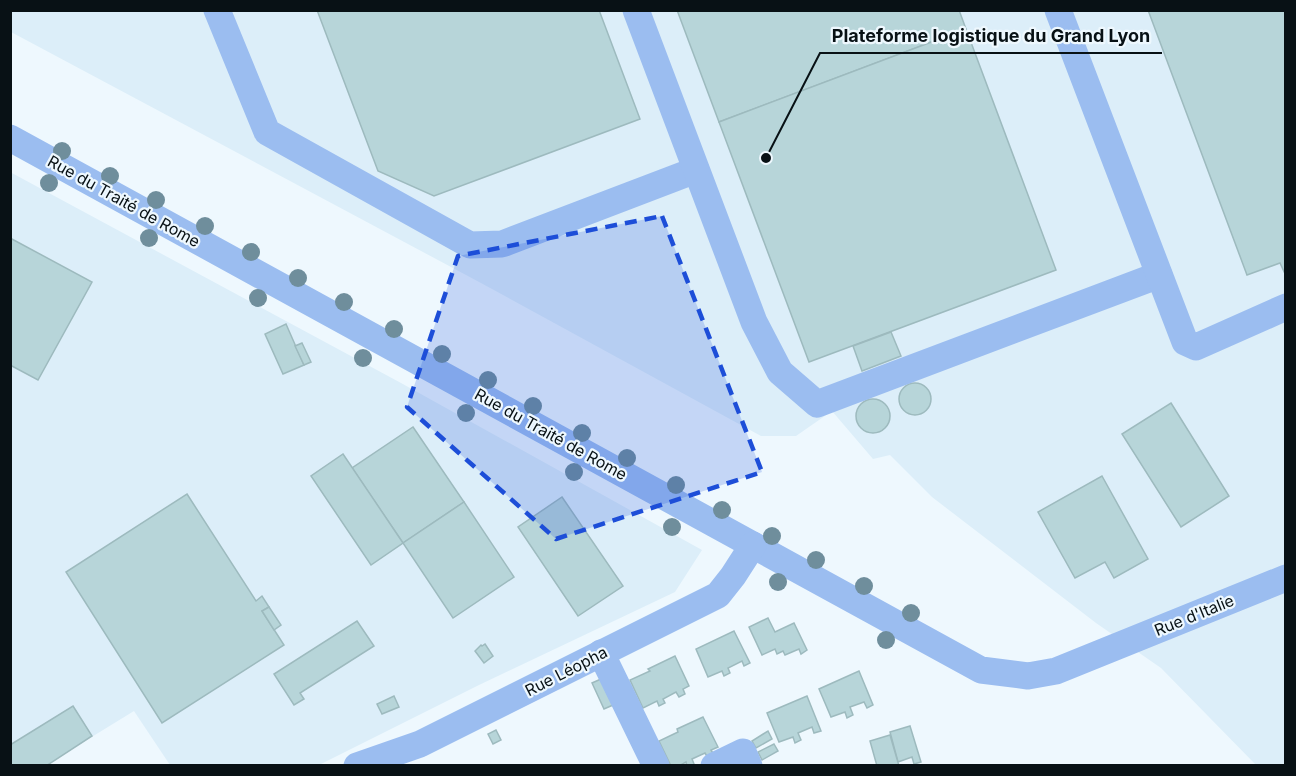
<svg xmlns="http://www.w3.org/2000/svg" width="1296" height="776" font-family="Inter,sans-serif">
<rect width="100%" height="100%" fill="#eef8fe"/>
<g fill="#dceef9">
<polygon points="10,11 1285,11 1285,765 1256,765 1161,668 1096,623 932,497 890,455 873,459 832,411 796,436 761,436 481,283 11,32"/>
<polygon points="10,172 401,383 702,550 675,592 479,685 319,765 170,765 134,711 46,765 11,765"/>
</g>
<g fill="#b7d5d9" stroke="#9dbabe" stroke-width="1.5">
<polygon points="317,10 599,10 640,119 434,196 378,171"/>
<polygon points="677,10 959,10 966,29 719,122"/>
<polygon points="1148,10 1285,10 1286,276 1280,263 1247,275"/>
<polygon points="966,29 1056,270 809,362 719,122"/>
<polygon points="10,238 92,282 38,380 10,365"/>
<polygon points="286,324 304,365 283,374 265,334"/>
<polygon points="891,332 901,356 862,371 853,346"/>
<polygon points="302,343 311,362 304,365 295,346"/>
<circle cx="915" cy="399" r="16"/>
<circle cx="873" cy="416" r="17"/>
<polygon points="1171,403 1229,496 1181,527 1122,434"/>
<polygon points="413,427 464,502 403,543 352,468"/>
<polygon points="343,454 403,543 371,565 311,476"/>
<polygon points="1102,476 1148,559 1114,578 1105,562 1075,578 1038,512"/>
<polygon points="187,494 256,601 262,596 269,607 262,611 284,645 162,723 66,572"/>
<polygon points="562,497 623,586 578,616 518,527"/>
<polygon points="464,502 514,577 453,618 403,543"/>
<polygon points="269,607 281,625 274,630 262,611"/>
<polygon points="768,618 775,632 794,623 807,650 801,654 799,649 785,655 783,651 777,654 775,649 762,655 749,627"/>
<polygon points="357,621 374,646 300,693 304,699 294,705 274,674"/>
<polygon points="734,631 750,663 744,666 742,661 728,668 730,673 724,676 722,671 708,677 696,649"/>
<polygon points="485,644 493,656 484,663 475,651 481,645 482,646"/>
<polygon points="675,656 689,686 683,689 685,694 679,697 676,692 663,699 665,703 659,706 657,701 643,708 630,680 650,671 648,669"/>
<polygon points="859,671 873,705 867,708 864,702 850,707 853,715 847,718 845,712 831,717 819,689"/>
<polygon points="601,679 613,705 604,709 592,683"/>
<polygon points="394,696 399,707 382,714 377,704"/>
<polygon points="807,696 821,731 814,733 812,727 798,733 801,740 795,743 793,737 779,742 767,713"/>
<polygon points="73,706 92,736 46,766 10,766 10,745"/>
<polygon points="703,717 718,747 711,750 714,755 708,758 705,753 692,759 694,764 691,766 687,766 686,762 679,766 671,766 659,741 678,732 677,729"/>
<polygon points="910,726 921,762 914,764 912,757 898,762 890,732"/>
<polygon points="496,730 501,740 493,744 488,734"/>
<polygon points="768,731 772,739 756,748 752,741"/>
<polygon points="890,735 899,766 877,766 870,741"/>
<polygon points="774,744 778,751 762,760 758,752"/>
</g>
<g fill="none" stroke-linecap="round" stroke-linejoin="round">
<g stroke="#9bbdf0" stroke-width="27">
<polyline points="217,10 267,132 470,245 502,244 696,170"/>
<polyline points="636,10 754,322 780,372 817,404 1159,275"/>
<polyline points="1058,10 1185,342 1196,347 1286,307"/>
<polyline points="10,138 981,670 1028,676 1056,671 1286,578"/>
<polyline points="601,653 656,766"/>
<polyline points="357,766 420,744 718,595 733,576 753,545"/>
<polyline points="714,766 743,752 749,766"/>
</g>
</g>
<g fill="#6f8e9c">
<circle cx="62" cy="151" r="9"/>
<circle cx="110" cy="176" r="9"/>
<circle cx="49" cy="183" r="9"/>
<circle cx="156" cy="200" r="9"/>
<circle cx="205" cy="226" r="9"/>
<circle cx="149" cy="238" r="9"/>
<circle cx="251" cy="252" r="9"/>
<circle cx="298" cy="278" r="9"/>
<circle cx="258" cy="298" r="9"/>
<circle cx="344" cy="302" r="9"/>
<circle cx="394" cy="329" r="9"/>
<circle cx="442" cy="354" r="9"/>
<circle cx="363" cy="358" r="9"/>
<circle cx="488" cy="380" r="9"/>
<circle cx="533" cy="406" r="9"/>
<circle cx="466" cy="413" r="9"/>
<circle cx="582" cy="433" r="9"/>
<circle cx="627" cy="458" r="9"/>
<circle cx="574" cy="472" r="9"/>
<circle cx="676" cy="485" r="9"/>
<circle cx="722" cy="510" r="9"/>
<circle cx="672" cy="527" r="9"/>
<circle cx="772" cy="536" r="9"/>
<circle cx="816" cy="560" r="9"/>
<circle cx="778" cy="582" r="9"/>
<circle cx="864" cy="586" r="9"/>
<circle cx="911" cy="613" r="9"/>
<circle cx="886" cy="640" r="9"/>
</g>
<path fill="#1d4ed8" fill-opacity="0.2" stroke="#1d4ed8" stroke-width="4.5" stroke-dasharray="12 8" stroke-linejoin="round" d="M662,216L762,472L556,539L407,407L458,256Z"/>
<g text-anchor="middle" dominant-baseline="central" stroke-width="4.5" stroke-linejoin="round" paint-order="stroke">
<g font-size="16" fill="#081115" stroke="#eef8fe">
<text transform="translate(124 201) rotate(29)">Rue du Traité de Rome</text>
<text transform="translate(551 434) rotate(29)">Rue du Traité de Rome</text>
<text transform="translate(1194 615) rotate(-22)">Rue d'Italie</text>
<text transform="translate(566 671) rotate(-27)">Rue Léopha</text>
</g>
</g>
<path fill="none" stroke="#081115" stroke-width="2" d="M766 158L820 53H1162"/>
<circle fill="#081115" stroke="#eef8fe" stroke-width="2" cx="766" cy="158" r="6"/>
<g font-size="18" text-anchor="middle" font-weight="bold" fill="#081115" stroke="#eef8fe" stroke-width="4.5" stroke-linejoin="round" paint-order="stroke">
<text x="991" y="42">Plateforme logistique du Grand Lyon</text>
</g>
<rect width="1296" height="776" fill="none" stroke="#081115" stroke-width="24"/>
</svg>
